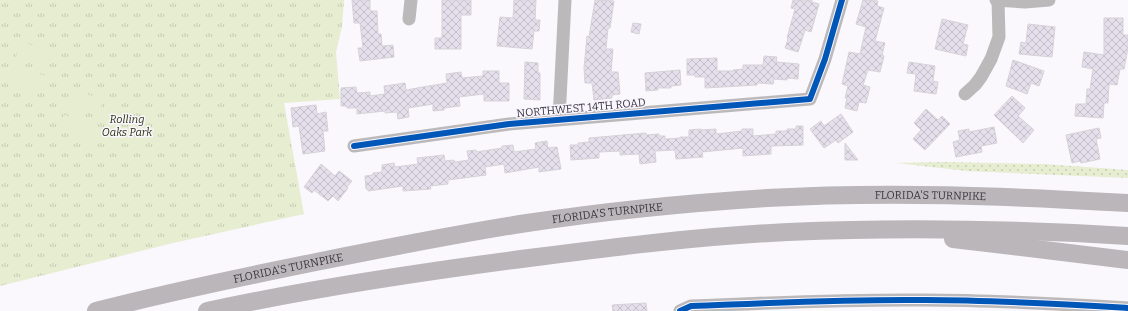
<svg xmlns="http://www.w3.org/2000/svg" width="1128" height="311" font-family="Bitter,serif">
<defs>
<pattern id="grass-dots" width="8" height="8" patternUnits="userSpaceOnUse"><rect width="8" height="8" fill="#e6edd0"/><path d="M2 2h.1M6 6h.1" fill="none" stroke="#c6ccb4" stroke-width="1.8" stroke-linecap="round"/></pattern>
<pattern id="park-tufts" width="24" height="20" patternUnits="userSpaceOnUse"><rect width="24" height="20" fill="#e6edd0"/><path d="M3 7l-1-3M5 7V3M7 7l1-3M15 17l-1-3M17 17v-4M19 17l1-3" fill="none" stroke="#c6ccb4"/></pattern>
<pattern id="building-cross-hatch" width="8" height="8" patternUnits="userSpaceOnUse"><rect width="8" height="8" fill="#e4dfeb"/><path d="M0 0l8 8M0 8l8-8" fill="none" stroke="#c4c0cb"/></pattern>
</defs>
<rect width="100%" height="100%" fill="#faf8fd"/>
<polygon fill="url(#grass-dots)" points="943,162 1044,164 1128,170 1128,178 967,171 896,163"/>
<polygon fill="url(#park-tufts)" points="0,0 344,0 342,27 336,52 340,99 284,103 304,214 173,243 0,286"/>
<g fill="#e6edd0">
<polygon points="20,42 53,51 48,66 16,57"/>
<polygon points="13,67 46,76 41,91 9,82"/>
<polygon points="71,90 103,99 99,114 67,105"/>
<polygon points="64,115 96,124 92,139 59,130"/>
</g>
<g fill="url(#building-cross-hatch)" stroke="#d5d3d8">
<polygon points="352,0 370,0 370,11 377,11 378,34 381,34 382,46 393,45 394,57 360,61 358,48 363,48 360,23 354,23"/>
<polygon points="442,0 471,0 471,15 461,15 461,49 435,49 435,38 442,38"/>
<polygon points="514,0 536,0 535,20 540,20 539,31 534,31 532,49 497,46 500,17 513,18"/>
<polygon points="595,0 614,1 610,28 608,28 606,49 613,49 611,72 618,72 620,94 612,95 612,98 594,100 592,83 585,83 584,68 587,36 589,37"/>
<polygon points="793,0 812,0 812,2 819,4 811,32 805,30 798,52 785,48 788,39 787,38 795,9 791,8"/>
<polygon points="863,0 878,1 877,6 884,8 875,41 885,43 882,55 884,56 880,72 868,70 863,85 870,87 866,103 859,102 857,111 845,108 847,98 845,98 848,86 842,84 849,52 860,54 866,27 856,24"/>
<polygon points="1104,18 1123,18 1123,35 1128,35 1128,48 1124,69 1120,69 1117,85 1109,84 1108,103 1104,103 1103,118 1075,116 1076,104 1086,104 1087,89 1090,89 1093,69 1082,67 1084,52 1104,55"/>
<polygon points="942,19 968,25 963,44 968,45 966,56 935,49"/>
<polygon points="633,23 641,24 639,34 631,32"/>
<polygon points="1028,24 1055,27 1052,57 1019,54 1021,42 1026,43"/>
<polygon points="764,56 777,57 776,62 799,64 798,79 787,78 787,80 774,79 773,84 757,83 757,85 705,88 705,77 695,77 695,75 687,75 687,59 717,58 717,71 733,71 733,70 743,69 743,65 763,65"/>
<polygon points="1013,60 1044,71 1039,86 1031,83 1027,94 1006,86"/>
<polygon points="525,62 538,63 538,73 540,73 540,100 524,99"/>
<polygon points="909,62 935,66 933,81 938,82 936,94 914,91 916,74 907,73"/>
<polygon points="680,70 681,85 671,86 671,88 657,88 658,90 646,91 645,73"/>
<polygon points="483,71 499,71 499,83 509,83 509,101 484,101 484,94 459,97 460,106 444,108 444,110 433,111 433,104 408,108 409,117 398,119 397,112 385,113 385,111 357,114 357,108 347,108 347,106 341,106 341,88 356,87 357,93 370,92 370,96 385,94 384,86 405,83 406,90 423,87 447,83 446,74 461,72 462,78 483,76"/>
<polygon points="1012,96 1025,108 1018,116 1034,130 1023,143 994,115"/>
<polygon points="316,105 317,114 326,112 328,131 323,131 325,151 303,154 299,126 293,127 291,108"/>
<polygon points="926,109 938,120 942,116 950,124 925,150 913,139 921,130 914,123"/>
<polygon points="841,114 853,132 838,143 836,140 824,148 810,129 821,121 824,126"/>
<polygon points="796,126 803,126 803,145 771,146 771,154 743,156 743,148 702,152 703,157 676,159 675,150 655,151 656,162 640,164 639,154 620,155 620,151 599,152 599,158 571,160 570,145 578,145 578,143 589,142 589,138 646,133 646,135 659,134 659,136 665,136 665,139 680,138 680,137 689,137 689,130 701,129 701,130 716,129 716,134 742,131 742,129 753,129 753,136 776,134 776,131 787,131 787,129 796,129"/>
<polygon points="994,127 997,143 981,146 982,152 956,157 953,142 960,140 958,131 969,129 969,132"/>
<polygon points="1099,128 1101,138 1096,139 1100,159 1081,163 1080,161 1072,163 1066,135"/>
<polygon points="547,141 548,148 557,147 561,169 539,172 539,167 505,173 504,164 485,167 486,175 448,180 448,184 430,186 431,189 403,191 403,186 368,191 368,189 366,189 365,176 373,175 373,173 382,172 382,165 394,163 395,167 418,164 417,158 444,155 445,161 454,160 455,162 469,160 467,151 476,150 476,152 502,148 502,146 513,145 514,152 536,149 535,143"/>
<polygon points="845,143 858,160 845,160"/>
<polygon points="321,164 335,176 339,171 352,181 347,187 348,188 338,201 333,196 328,201 314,190 312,193 304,187"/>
<polygon points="646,303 647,311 613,311 612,305"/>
</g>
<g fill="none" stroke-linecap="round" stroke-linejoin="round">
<g stroke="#bcb9bb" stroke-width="13">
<polyline points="996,0 1025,2 1049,0"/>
<polyline points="409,19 411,0"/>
<polyline points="965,94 975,85 981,77 991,59 999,37 998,0"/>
<polyline points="559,119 565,0"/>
<polyline points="354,146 509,124 810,99 825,59 842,0"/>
<path d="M680,311L691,306C769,303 847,299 925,300C993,300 1060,304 1128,308"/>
</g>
<g stroke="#bab6b9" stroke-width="18">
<polyline points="953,239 1128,260"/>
<path id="s1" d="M96,311C169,292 242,277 316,262C386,248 456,234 527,223C606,211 687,203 767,198C887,191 1008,196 1128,203"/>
<path d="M207,311C313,288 421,272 529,258C615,247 701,236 788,232C902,227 1015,229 1128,236"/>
</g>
<defs>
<g id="cycleway">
<polyline points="354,146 509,124 810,99 825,59 842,0"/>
<path d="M680,311L691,306C769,303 847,299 925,300C993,300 1060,304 1128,308"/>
</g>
</defs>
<use href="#cycleway" stroke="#faf6ff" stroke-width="8"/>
<use href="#cycleway" stroke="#0057b8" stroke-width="6"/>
</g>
<g text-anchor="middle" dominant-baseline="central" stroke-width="3" stroke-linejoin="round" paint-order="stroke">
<g font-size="11" fill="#3c3840" stroke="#faf6ff">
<text transform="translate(581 108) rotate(-5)">NORTHWEST 14TH ROAD</text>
<text stroke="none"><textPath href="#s1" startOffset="845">FLORIDA'S TURNPIKE</textPath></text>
<text stroke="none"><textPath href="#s1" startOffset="521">FLORIDA'S TURNPIKE</textPath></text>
<text stroke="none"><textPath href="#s1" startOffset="197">FLORIDA'S TURNPIKE</textPath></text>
</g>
<g font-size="11" font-style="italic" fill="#2b330c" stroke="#faf6ff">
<text x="127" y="119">Rolling<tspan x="127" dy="13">Oaks Park</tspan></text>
</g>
</g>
</svg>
